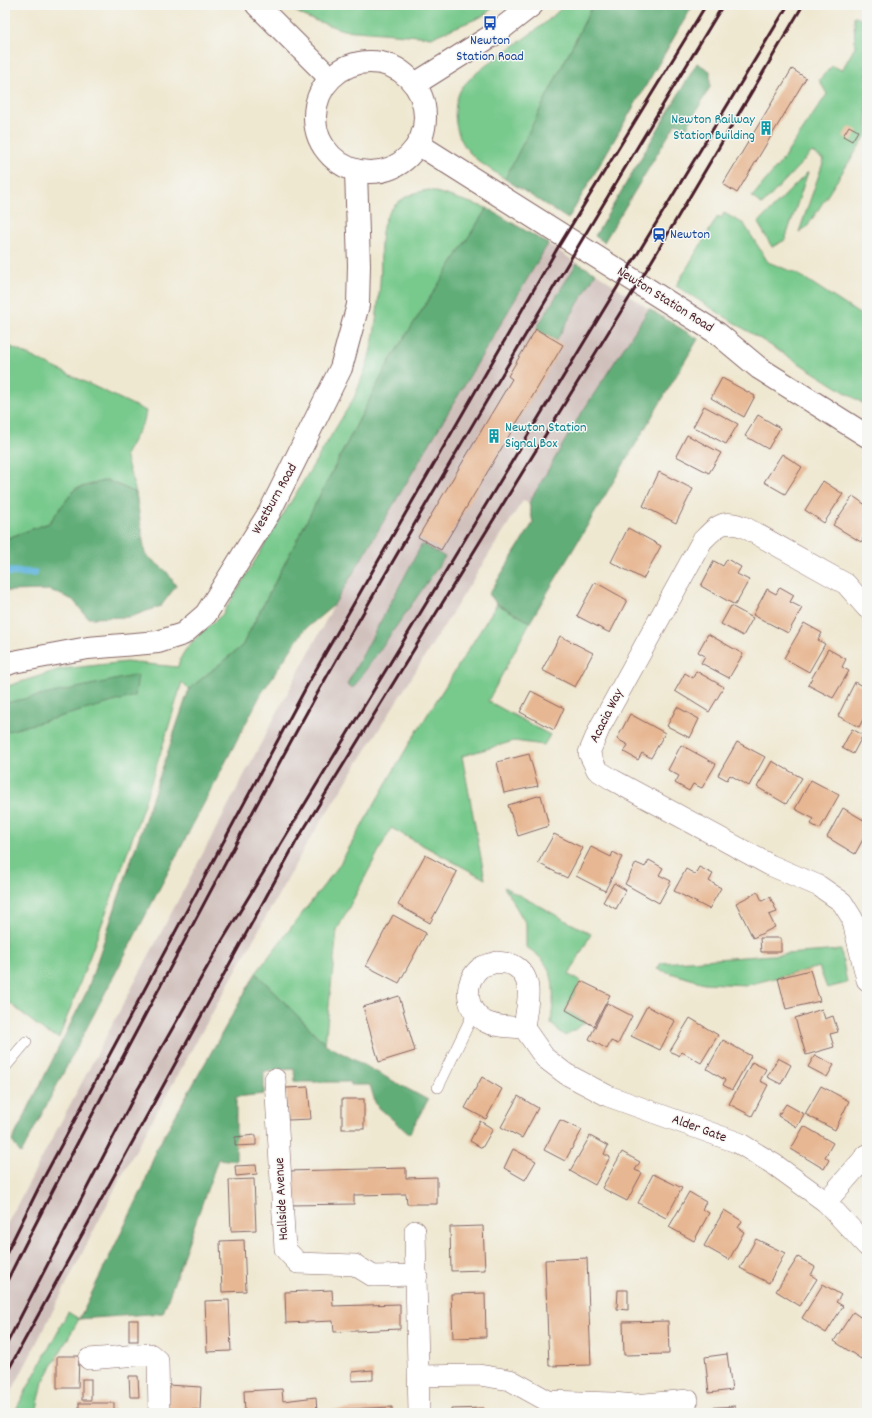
<svg xmlns="http://www.w3.org/2000/svg" width="872" height="1418" font-family="Dekko,sans-serif">
<rect width="100%" height="100%" fill="#f6f6f2"/>
<filter id="ink" filterUnits="userSpaceOnUse"><feTurbulence type="fractalNoise" baseFrequency=".025" numOctaves="2"/><feDisplacementMap in="SourceGraphic" scale="8" xChannelSelector="R" yChannelSelector="G"/><feConvolveMatrix kernelMatrix="1 2 1 2 8 2 1 2 1" color-interpolation-filters="sRGB"/></filter>
<filter id="wash" filterUnits="userSpaceOnUse"><feTurbulence type="fractalNoise" baseFrequency=".012" numOctaves="4" result="noise"/><feDisplacementMap in="SourceGraphic" scale="16" xChannelSelector="R" yChannelSelector="G"/><feGaussianBlur stdDeviation="0.9" result="paint"/><feColorMatrix in="noise" values="0 0 0 0 0 0 0 0 0 0 0 0 0 0 0 0 0 1.4 0 .05"/><feComposite in="paint" operator="in"/></filter>
<g filter="url(#wash)">
<rect width="100%" height="100%" fill="#efe8d1"/>
<path fill="#d0c0bc" fill-rule="evenodd" d="M548,244L577,263L536,329L556,340L596,273L649,309L577,420L529,503L523,501L520,505L305,847L124,1171L5,1405V1228L334,605ZM422,544L445,558L352,688L347,684Z"/>
<g fill="#77c98c" stroke="#60745c">
<polygon points="284,5 497,5 481,17 432,37 343,30 308,18"/>
<path d="M565,5H593L505,179C494,171 480,164 471,154C455,138 450,109 461,89C473,71 518,44 537,29C547,22 556,13 565,5Z"/>
<polygon points="854,16 867,22 867,134 807,227 799,232 824,160 812,152 762,205 752,197 781,162 827,94 819,80 832,66 842,70 855,47"/>
<polygon points="808,172 785,240 772,247 758,223"/>
<path d="M430,190L487,208L389,362L242,646L189,689L182,682C147,803 104,921 59,1038L45,1032L5,999V687L61,669L126,662L178,667C180,648 208,627 222,615L354,398C359,386 364,373 368,361C375,336 378,308 380,282C382,263 378,234 386,218C395,200 411,192 430,190Z"/>
<polygon points="724,213 744,224 768,262 798,274 867,319 867,406 676,286 718,216 721,218"/>
<polygon points="5,344 146,411 144,421 125,455 136,493 107,480 75,489 49,523 5,539"/>
<polygon points="497,604 530,622 488,701 550,735 544,745 514,741 462,756 485,879 391,828 337,930 325,1044 256,973 338,867 409,744"/>
<path d="M504,887L591,934L569,975L581,981L566,1010L586,1022L565,1036L551,1024C554,990 559,966 526,947V924Z"/>
<polygon points="841,950 847,983 827,988 819,967 747,985 704,983 657,969 661,963"/>
<polygon points="68,1312 79,1319 43,1382 36,1413 14,1413"/>
</g>
<g fill="#61ad78" stroke="#566652">
<polygon points="593,5 693,5 568,219 505,179"/>
<polygon points="697,63 710,71 710,87 686,129 676,123 604,242 595,236"/>
<polygon points="487,208 548,244 334,605 304,630 261,694 21,1154 12,1141 87,991 189,689 242,646 389,362"/>
<polygon points="577,263 596,273 556,341 536,329"/>
<polygon points="649,309 698,339 530,622 497,604 489,594 533,523 529,503 577,420"/>
<polygon points="107,480 136,493 145,554 167,572 176,586 161,606 130,617 88,618 73,600 50,590 9,591 5,590 5,539 49,523 75,489"/>
<polygon points="422,544 445,557 353,688 347,684"/>
<polygon points="138,675 135,696 5,732 5,703"/>
<polygon points="256,973 325,1044 428,1100 409,1134 376,1105 370,1085 351,1085 350,1082 295,1082 294,1069 264,1071 264,1094 236,1097 236,1161 218,1159 163,1313 79,1319 143,1188 156,1150"/>
</g>
<g fill="none" stroke-linecap="round" stroke-linejoin="round">
<polyline stroke="#62b5de" stroke-width="8" points="5,572 34,573"/>
</g>
<g id="blocks">
<g fill="#e7b793">
<polygon points="792,69 806,78 737,193 723,184"/>
<polygon points="849,126 858,131 852,141 843,136"/>
<polygon points="536,329 563,345 441,550 418,537 512,379 508,376"/>
<polygon points="722,378 755,396 744,417 711,398"/>
<polygon points="704,406 738,424 726,444 693,427"/>
<polygon points="758,415 780,428 768,449 745,436"/>
<polygon points="687,435 721,453 709,473 676,456"/>
<polygon points="782,454 802,467 785,494 764,482"/>
<polygon points="659,472 693,489 676,523 643,506"/>
<polygon points="823,481 843,494 824,523 805,510"/>
<polygon points="853,496 867,506 867,532 861,542 833,525"/>
<polygon points="628,528 661,546 643,579 611,562"/>
<polygon points="727,559 741,567 737,574 749,580 735,605 701,586 714,561 723,566"/>
<polygon points="595,582 627,600 610,633 577,616"/>
<polygon points="780,587 794,595 790,602 802,608 788,633 753,615 767,589 776,594"/>
<polygon points="731,606 753,618 743,636 721,624"/>
<polygon points="804,623 822,633 818,640 825,644 809,672 784,658"/>
<polygon points="708,634 743,654 729,678 701,663 705,656 698,652"/>
<polygon points="560,636 593,653 575,687 542,670"/>
<polygon points="828,649 846,659 842,667 849,671 833,698 808,685"/>
<polygon points="696,671 724,687 709,712 675,691 685,673 693,678"/>
<polygon points="855,682 867,689 867,712 859,727 838,716"/>
<polygon points="531,691 564,708 554,730 520,712"/>
<polygon points="677,707 699,719 690,738 667,726"/>
<polygon points="630,714 665,733 651,758 642,753 638,760 624,752 628,745 617,739"/>
<polygon points="852,729 863,735 853,754 842,748"/>
<polygon points="737,742 765,757 749,786 730,775 727,780 718,775"/>
<polygon points="681,745 716,764 702,788 693,784 689,791 675,783 679,776 668,770"/>
<polygon points="529,754 538,786 504,793 497,762"/>
<polygon points="772,761 802,778 786,804 757,787"/>
<polygon points="811,780 839,795 820,829 811,824 814,819 795,809"/>
<polygon points="541,795 549,826 518,836 508,805"/>
<polygon points="843,808 867,822 867,832 855,854 827,837"/>
<polygon points="554,834 583,848 567,878 538,863"/>
<polygon points="591,847 611,857 613,852 622,857 605,891 576,876"/>
<polygon points="425,855 457,872 430,923 398,905"/>
<polygon points="649,860 663,868 659,875 671,881 659,903 625,884 636,863 645,867"/>
<polygon points="699,867 713,874 709,881 721,888 709,909 674,891 686,869 695,874"/>
<polygon points="614,883 626,890 616,909 603,902"/>
<polygon points="758,892 762,901 770,897 777,912 769,915 775,927 753,938 736,903"/>
<polygon points="393,915 426,933 399,983 366,966"/>
<polygon points="760,938 781,938 781,952 761,952"/>
<polygon points="810,970 820,1001 786,1009 778,978"/>
<polygon points="581,981 610,995 594,1026 566,1010"/>
<polygon points="399,996 415,1051 379,1062 363,1007"/>
<polygon points="607,1003 632,1016 618,1044 611,1041 607,1049 589,1039"/>
<polygon points="647,1006 675,1021 660,1050 631,1036"/>
<polygon points="822,1009 825,1019 833,1016 838,1032 830,1034 834,1047 806,1055 795,1018"/>
<polygon points="690,1018 718,1035 701,1063 682,1052 679,1056 670,1051"/>
<polygon points="723,1040 751,1056 732,1090 723,1085 725,1080 707,1069"/>
<polygon points="815,1055 834,1065 827,1077 808,1067"/>
<polygon points="778,1058 791,1065 781,1084 767,1077"/>
<polygon points="752,1062 766,1069 760,1081 768,1085 752,1116 729,1104"/>
<polygon points="482,1077 502,1089 486,1119 465,1108"/>
<polygon points="821,1086 849,1101 835,1130 805,1114"/>
<polygon points="308,1087 311,1119 288,1120 286,1088"/>
<polygon points="518,1096 538,1108 522,1138 501,1127"/>
<rect x="342" y="1099" width="22" height="30"/>
<polygon points="786,1104 804,1114 797,1127 778,1116"/>
<polygon points="560,1120 582,1130 565,1161 544,1150"/>
<polygon points="480,1121 493,1129 482,1148 470,1141"/>
<polygon points="804,1126 833,1143 825,1157 829,1160 824,1169 791,1149"/>
<polygon points="256,1135 256,1145 235,1146 235,1137"/>
<polygon points="590,1136 608,1146 604,1154 610,1157 595,1185 570,1171"/>
<polygon points="513,1149 536,1161 525,1180 504,1168"/>
<polygon points="622,1152 640,1162 635,1170 642,1173 627,1201 602,1188"/>
<polygon points="256,1165 257,1174 236,1176 235,1166"/>
<polygon points="406,1168 406,1178 437,1177 437,1204 407,1204 406,1194 354,1195 354,1204 289,1205 288,1171"/>
<polygon points="653,1174 682,1188 666,1218 638,1203"/>
<polygon points="254,1179 256,1230 231,1231 229,1180"/>
<polygon points="689,1192 706,1202 702,1209 709,1213 694,1241 669,1227"/>
<polygon points="724,1210 742,1221 738,1228 744,1232 729,1260 704,1246"/>
<polygon points="483,1226 485,1270 451,1271 450,1227"/>
<polygon points="756,1239 785,1253 769,1283 740,1268"/>
<polygon points="244,1240 246,1291 222,1292 220,1241"/>
<polygon points="798,1257 815,1267 811,1275 817,1279 800,1306 776,1291"/>
<polygon points="587,1258 591,1365 549,1366 545,1260"/>
<polygon points="823,1284 841,1295 836,1302 843,1306 826,1333 802,1318"/>
<polygon points="332,1290 333,1306 400,1304 400,1329 334,1332 333,1321 286,1323 285,1292"/>
<polygon points="618,1290 628,1290 628,1310 617,1309"/>
<polygon points="485,1293 486,1337 453,1338 451,1294"/>
<polygon points="229,1300 231,1351 207,1352 205,1301"/>
<polygon points="853,1312 866,1321 867,1323 867,1350 861,1359 834,1341"/>
<rect x="129" y="1320" width="9" height="21"/>
<polygon points="668,1321 669,1354 624,1355 623,1322"/>
<polygon points="727,1354 732,1390 709,1393 705,1357"/>
<polygon points="57,1356 79,1356 78,1388 57,1388"/>
<polygon points="373,1370 373,1380 352,1381 352,1372"/>
<polygon points="129,1376 138,1376 139,1397 130,1397"/>
<rect x="82" y="1379" width="9" height="21"/>
<polygon points="167,1385 201,1387 200,1410 166,1409"/>
<polygon points="282,1389 283,1401 316,1397 317,1413 245,1413 244,1391"/>
<rect x="79" y="1403" width="35" height="10"/>
<polygon points="735,1406 735,1413 703,1413 703,1408"/>
<polygon points="392,1407 392,1413 325,1413 325,1410"/>
<polygon points="484,1408 484,1413 451,1413 451,1409"/>
</g>
</g>
</g>
<g filter="url(#ink)">
<use href="#blocks" fill-opacity="0" stroke="#846565" stroke-width="1"/>
<g fill="none" stroke-linecap="round" stroke-linejoin="round">
<defs>
<g id="service">
<polyline points="5,1067 26,1042"/>
<polyline points="438,1087 474,1012"/>
</g>
<g id="minor">
<path d="M867,608L846,584L746,528C723,518 718,525 702,541L600,727L589,753L597,770L613,780L770,865L819,886L842,902L852,918L867,980"/>
<path d="M497,962C502,963 509,963 513,965C537,978 526,1007 524,1028C512,1027 494,1027 484,1021C465,1009 463,983 480,968C484,965 492,964 497,962Z"/>
<polyline points="524,1028 545,1058 566,1074 608,1096 739,1143 775,1165 826,1202 867,1246"/>
<polyline points="275,1079 285,1249 298,1263 355,1265 373,1276 417,1275"/>
<polyline points="826,1202 867,1155"/>
<polyline points="415,1231 419,1413"/>
<polyline points="89,1359 150,1354 158,1361 159,1413"/>
<polyline points="419,1376 479,1375 510,1380 548,1401 613,1403 635,1405 688,1400"/>
</g>
<g id="tertiary">
<polyline points="257,5 330,78"/>
<circle cx="370" cy="117" r="55"/>
<polyline points="415,84 496,33 532,5"/>
<polyline points="418,144 717,333 759,368 867,436"/>
<polyline points="5,665 13,662 88,648 158,642 183,634 206,614 269,513 341,368 358,305 359,265 356,171"/>
</g>
</defs>
<use href="#service" stroke="#846565" stroke-width="12"/>
<use href="#minor" stroke="#846565" stroke-width="22"/>
<use href="#tertiary" stroke="#846565" stroke-width="24"/>
<use href="#service" stroke="#fff" stroke-width="11"/>
<use href="#minor" stroke="#fff" stroke-width="21"/>
<use href="#tertiary" stroke="#fff" stroke-width="22"/>
<g stroke="#4a1f2b" stroke-width="3">
<polyline points="5,1256 42,1181 310,680 557,249 706,5"/>
<path d="M5,1285C49,1195 97,1106 144,1017C203,906 261,794 322,685C452,456 587,230 723,5"/>
<polyline points="5,1347 137,1091 222,941 788,5"/>
<polyline points="5,1376 296,842 647,269 803,5"/>
</g>
</g>
</g>
<defs>
<symbol id="bus-bare" viewBox="-9 -9 18 18"><path d="M-5-6H5V4H4V6H2V4H-2V6H-4V4H-5ZM-3.5-4V0h7V-4ZM-3.5 1.2v1.5H-2V1.2ZM2 1.2v1.5H3.5V1.2Z" fill="#1a4fb4" stroke="#f6f6f2" stroke-width="2.5" paint-order="stroke"/></symbol>
<symbol id="building-bare" viewBox="-9 -9 18 18"><path d="M-4-6H4V6H1V3H-1V6H-4ZM-2.5-4.3h1.7v1.8h-1.7ZM.8-4.3h1.7v1.8H.8ZM-2.5-1h1.7V.8h-1.7ZM.8-1h1.7V.8H.8Z" fill="#0f9aa8" stroke="#f6f6f2" stroke-width="2.5" paint-order="stroke"/></symbol>
<symbol id="station-bare" viewBox="-9 -9 18 18"><path d="M-3-6H3Q5-6 5-4V2Q5 4 3 4L4.5 6H3L1.5 4h-3L-3 6H-4.5L-3 4Q-5 4-5 2V-4Q-5-6-3-6ZM-3.5-4v3h7v-3ZM-3.5 1v1.5H-2V1ZM2 1v1.5H3.5V1Z" fill="#1a4fb4" stroke="#f6f6f2" stroke-width="2.5" paint-order="stroke"/></symbol>
</defs>
<g fill-rule="evenodd">
<use href="#bus-bare" x="480" y="13" width="20" height="20"/>
<use href="#building-bare" x="756" y="118" width="20" height="20"/>
<use href="#station-bare" x="649" y="225" width="20" height="20"/>
<use href="#building-bare" x="484" y="426" width="20" height="20"/>
</g>
<g text-anchor="middle" dominant-baseline="central" stroke-width="3" stroke-linejoin="round" paint-order="stroke">
<g font-size="14" fill="#164399" stroke="#f6f6f2">
<text x="490" y="41">Newton<tspan x="490" dy="16">Station Road</tspan></text>
<text x="670" y="235" text-anchor="start">Newton</text>
</g>
<g font-size="14" fill="#0d838f" stroke="#f6f6f2" text-anchor="end">
<text x="755" y="120">Newton Railway<tspan x="755" dy="16">Station Building</tspan></text>
<text x="505" y="428" text-anchor="start">Newton Station<tspan x="505" dy="16">Signal Box</tspan></text>
</g>
<g font-size="14" fill="#4a1f2b" stroke="#f6f6f2">
<text transform="translate(665 300) rotate(32)">Newton Station Road</text>
<text transform="translate(275 499) rotate(-61)">Westburn Road</text>
<text transform="translate(607 716) rotate(-63)">Acacia Way</text>
<text transform="translate(699 1129) rotate(20)">Alder Gate</text>
<text transform="translate(282 1199) rotate(-93)">Hallside Avenue</text>
</g>
</g>
<rect width="872" height="1418" fill="none" stroke="#f6f6f2" stroke-width="20"/>
</svg>
